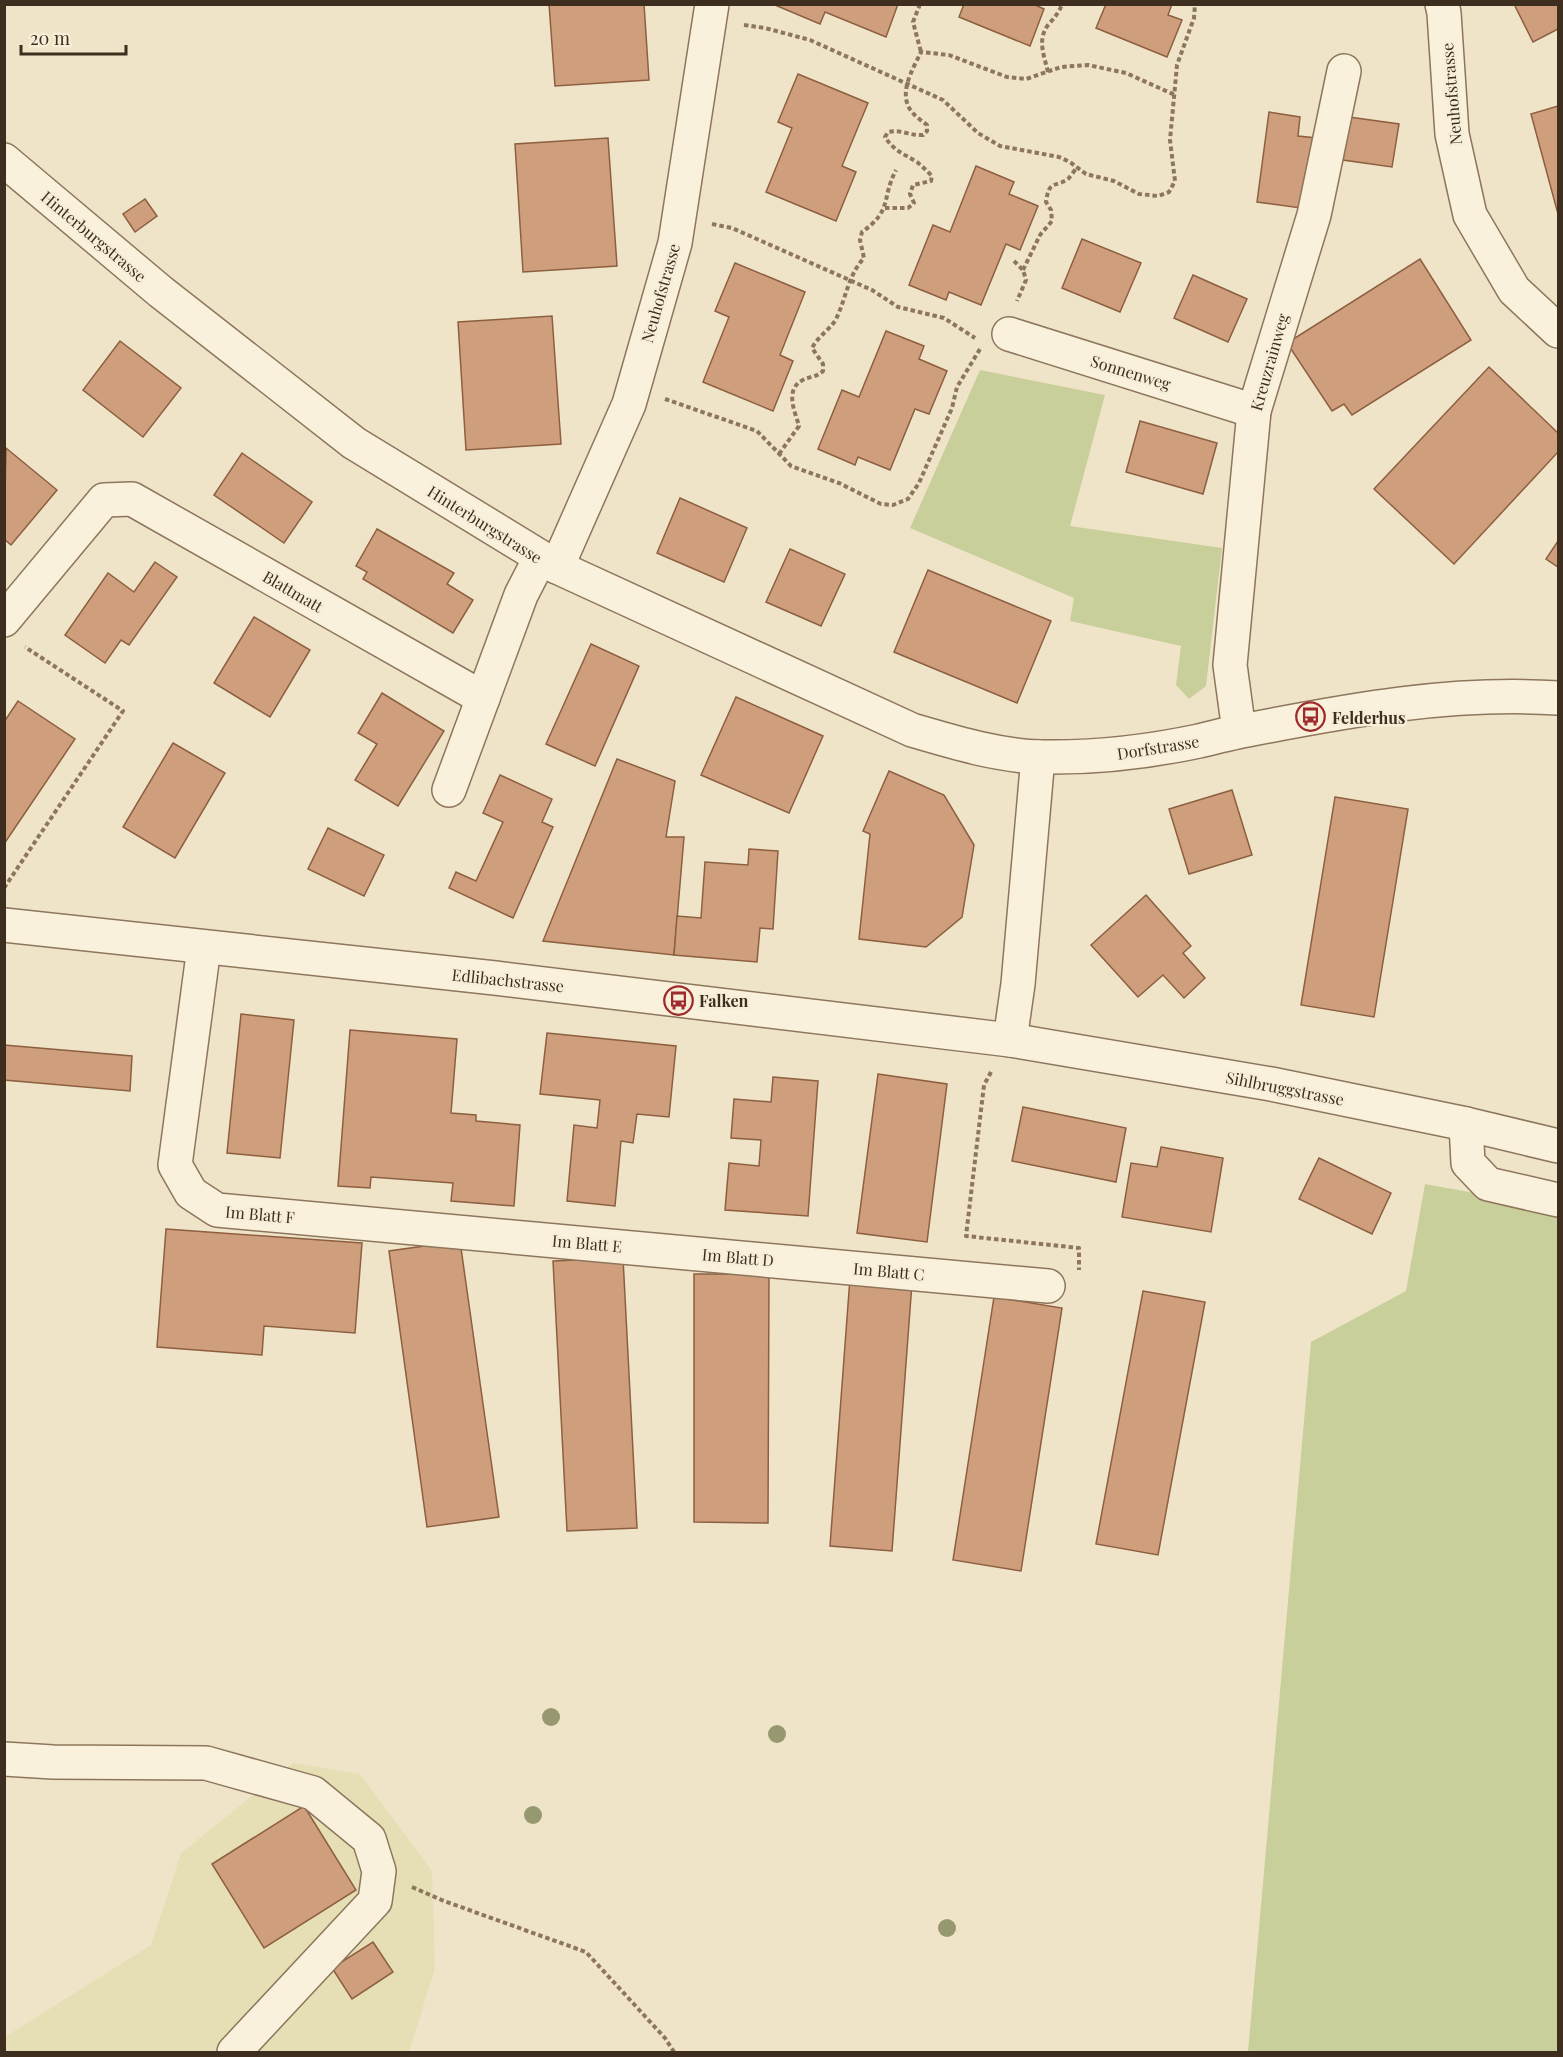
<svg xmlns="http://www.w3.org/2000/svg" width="1563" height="2057" font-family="'Playfair Display',serif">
<rect width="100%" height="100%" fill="#f0e4c8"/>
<polygon fill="#e6deb5" points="293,1763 360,1774 432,1871 435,1968 409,2052 5,2052 5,2037 151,1945 181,1853"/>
<g fill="#c9cf9b">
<polygon points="980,370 1105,395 1070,526 1222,548 1206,686 1189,699 1176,685 1181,646 1070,621 1074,598 910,528"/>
<polygon points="1425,1184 1558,1208 1558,2052 1248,2052 1311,1342 1406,1291"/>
</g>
<g fill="#cf9f7d" stroke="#8d5f41" stroke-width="1.5">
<polygon points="549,4 644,4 649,80 555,86"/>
<polygon points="898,4 886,37 825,12 820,24 775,5"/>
<polygon points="964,4 1033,4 1044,9 1030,46 959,17"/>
<polygon points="1106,4 1172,4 1168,15 1182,20 1167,57 1096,28"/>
<polygon points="1514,4 1558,4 1558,29 1533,42"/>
<polygon points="798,74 868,103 842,166 856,172 836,221 766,192 792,128 778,122"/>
<polygon points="1558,106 1558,214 1531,114"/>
<polygon points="1269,112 1300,117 1298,136 1317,138 1308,209 1257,202"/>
<polygon points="1349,117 1399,124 1392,167 1343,160"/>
<polygon points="608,138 617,266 523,272 515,144"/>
<polygon points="976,166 1014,182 1009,194 1038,206 1020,250 1006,244 981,305 949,292 946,300 909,285 933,225 950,232"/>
<polygon points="145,199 157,216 135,232 123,214"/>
<polygon points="1082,239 1141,263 1120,312 1062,288"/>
<polygon points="1420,259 1471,340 1352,415 1344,404 1332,411 1287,343"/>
<polygon points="735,263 805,292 780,355 793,361 773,411 703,382 729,317 715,311"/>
<polygon points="1193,275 1247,299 1228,342 1174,318"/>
<polygon points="552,316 561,444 466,450 458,322"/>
<polygon points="886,331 924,346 919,359 947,371 929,414 915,409 890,470 858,457 855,465 818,449 842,390 859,397"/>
<polygon points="120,341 181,388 143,437 83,390"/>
<polygon points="1489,367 1558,433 1558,452 1454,564 1374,489"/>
<polygon points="1140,421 1217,443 1203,494 1126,472"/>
<polygon points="6,448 57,490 11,545 4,539"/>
<polygon points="242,453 312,502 284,543 214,495"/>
<polygon points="680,498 747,528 724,582 657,553"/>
<polygon points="377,529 454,573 447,584 473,600 453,633 363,579 367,572 356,566"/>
<polygon points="1558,541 1558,567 1546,559"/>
<polygon points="790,549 845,574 821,626 766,602"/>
<polygon points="155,562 177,577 129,645 121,640 105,663 65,635 108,573 134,592"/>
<polygon points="928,570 1051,621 1017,703 894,652"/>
<polygon points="254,617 310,650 270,717 214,683"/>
<polygon points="591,644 639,666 595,766 546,744"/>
<polygon points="382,693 444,731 398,806 355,780 377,744 358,733"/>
<polygon points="736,697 823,736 789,813 701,775"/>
<polygon points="18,701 75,739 4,844 4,722"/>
<polygon points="173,743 225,773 175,858 123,827"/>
<polygon points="617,759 675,781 666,837 684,837 674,955 543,941"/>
<polygon points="889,771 944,795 974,845 962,917 926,947 859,939 870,834 863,831"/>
<polygon points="500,775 552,799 542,822 553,827 513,918 449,888 456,872 476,881 503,822 483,813"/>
<polygon points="1232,790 1252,855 1189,874 1169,809"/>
<polygon points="1335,797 1408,809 1374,1017 1301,1005"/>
<polygon points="328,828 384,855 364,896 308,869"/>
<polygon points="749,849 778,851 773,929 760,928 757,962 674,955 677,916 701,918 705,862 748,865"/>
<polygon points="1146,895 1191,946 1183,953 1205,978 1184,998 1163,975 1138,997 1091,945"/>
<polygon points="241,1014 294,1020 280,1158 227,1153"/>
<polygon points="350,1030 457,1039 451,1113 476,1115 476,1121 520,1125 514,1206 451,1201 453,1183 371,1177 370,1188 338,1186"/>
<polygon points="547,1033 676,1046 669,1117 637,1114 633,1143 621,1141 615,1206 567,1201 574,1125 597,1128 600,1100 540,1094"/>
<polygon points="4,1045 132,1056 130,1091 4,1080"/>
<polygon points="878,1074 947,1084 927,1242 857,1233"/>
<polygon points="773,1077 818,1081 808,1216 725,1210 729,1163 759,1166 761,1140 731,1138 734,1099 771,1102"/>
<polygon points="1023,1107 1126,1128 1116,1182 1012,1161"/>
<polygon points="1161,1147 1223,1158 1211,1232 1122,1217 1131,1163 1157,1167"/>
<polygon points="1319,1158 1391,1193 1372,1234 1299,1199"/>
<polygon points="166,1229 362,1243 355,1333 264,1326 262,1355 157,1347"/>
<polygon points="460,1241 499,1517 427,1527 389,1251"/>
<polygon points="623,1258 637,1528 567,1531 553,1261"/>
<polygon points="694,1274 769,1274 768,1523 694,1522"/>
<polygon points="850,1278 912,1283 892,1551 830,1546"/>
<polygon points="1143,1291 1205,1302 1158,1555 1096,1544"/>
<polygon points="994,1297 1062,1308 1021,1571 953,1560"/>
<polygon points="304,1806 356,1890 264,1948 212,1864"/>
<polygon points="373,1942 393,1972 352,1999 332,1968"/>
</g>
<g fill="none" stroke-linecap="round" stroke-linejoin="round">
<defs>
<g id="minor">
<polyline points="1442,4 1444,13 1452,134 1470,215 1514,290 1558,331"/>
<path d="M4,160L161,292L354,443L557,567L912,730C953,742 998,756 1041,757C1094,758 1147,752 1199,741C1215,737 1231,733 1247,730C1350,710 1453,691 1558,698"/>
<polyline points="1009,334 1254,411"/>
<polyline points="557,567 629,404 675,243 712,4"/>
<polyline points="4,620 104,500 132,499 483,698 521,595 540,558"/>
<polyline points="1239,731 1230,665 1254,411 1314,215 1344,71"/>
<polyline points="449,790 483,698"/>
<polyline points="4,925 495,978 1010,1040 1271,1084 1466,1124 1558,1146"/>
<polyline points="204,947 175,1165 191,1193 217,1210 1048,1286"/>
<polyline points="1010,1040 1018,984 1038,757"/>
<polyline points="1466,1124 1468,1163 1488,1184 1558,1200"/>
<polyline points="4,1759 53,1762 206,1763 313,1793 369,1839 379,1871 375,1901 234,2052"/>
</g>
</defs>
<use href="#minor" stroke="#8d765c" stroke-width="36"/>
<g stroke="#8d765c" stroke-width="4" stroke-dasharray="4.5 3" stroke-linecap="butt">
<polyline points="920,4 913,22 921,52"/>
<polyline points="744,25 765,28 810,40 943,100 978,133 1000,146 1059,157 1070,162 1086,174 1114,181 1139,194 1158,196 1169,192 1175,181 1170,140 1177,65 1194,18 1195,4"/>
<path d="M1048,72C1044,55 1037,40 1048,25C1054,18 1059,13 1062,4"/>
<path d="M885,208H908L914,203L910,194L913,185L931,181L932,176C927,171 922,166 917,162C904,154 894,151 885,137L888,132C901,129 910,136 923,135L927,131V125C922,121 916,117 912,112C897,94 913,69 921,52L949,55L1007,77L1026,79L1061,67L1088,65L1126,73L1175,95"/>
<polyline points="712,224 732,228 872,290 898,307 944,318 975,338"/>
<polyline points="1014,261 1023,270 1026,280 1017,301"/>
<path d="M1023,270L1040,235L1052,221L1051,210L1046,202C1049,179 1055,188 1068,179C1071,176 1075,170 1077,167"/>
<polyline points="665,399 757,431 791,466 839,483 881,504 893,505 908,499 919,483 952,408 957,387 980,349"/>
<path d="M779,454L799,426C795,412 785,391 801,381C809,376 816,378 823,371V364L812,348C818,336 830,330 836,319C846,299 848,275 864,258L860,240L862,232C893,210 881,199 896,170"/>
<polyline points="4,888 123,711 25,647"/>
<polyline points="991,1072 984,1085 966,1236 1079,1248 1079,1270"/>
<polyline points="412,1887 444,1901 586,1952 665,2038 674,2052"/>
</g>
<use href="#minor" stroke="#faf1dc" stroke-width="33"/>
</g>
<g fill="#96986f">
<circle cx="551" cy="1717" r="9"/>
<circle cx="777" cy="1734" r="9"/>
<circle cx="533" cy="1815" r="9"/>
<circle cx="947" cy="1928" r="9"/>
</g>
<defs>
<symbol id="bus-ring" viewBox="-11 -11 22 22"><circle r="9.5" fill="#f7eed8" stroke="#9e2a2b" stroke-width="1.5"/><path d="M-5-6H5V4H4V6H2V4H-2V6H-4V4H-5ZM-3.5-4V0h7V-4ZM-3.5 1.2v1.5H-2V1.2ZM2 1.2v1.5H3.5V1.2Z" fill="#9e2a2b"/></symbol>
</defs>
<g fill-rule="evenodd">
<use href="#bus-ring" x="1294" y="700" width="33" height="33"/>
<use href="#bus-ring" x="662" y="984" width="33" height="33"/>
</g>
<g text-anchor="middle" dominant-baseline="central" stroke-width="5" stroke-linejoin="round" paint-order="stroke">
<g font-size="16" fill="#3d2e20" stroke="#f7eed8">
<text transform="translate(1451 94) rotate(-95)">Neuhofstrasse</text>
<text transform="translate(94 236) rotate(40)">Hinterburgstrasse</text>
<text transform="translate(660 293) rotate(-74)">Neuhofstrasse</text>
<text transform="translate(1269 362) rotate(-74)">Kreuzrainweg</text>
<text transform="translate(1131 372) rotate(17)">Sonnenweg</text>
<text transform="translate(485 524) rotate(32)">Hinterburgstrasse</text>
<text transform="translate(293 591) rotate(30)">Blattmatt</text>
<text transform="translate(1158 747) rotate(-9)">Dorfstrasse</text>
<text transform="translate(508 980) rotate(6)">Edlibachstrasse</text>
<text transform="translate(1285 1088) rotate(11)">Sihlbruggstrasse</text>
<text transform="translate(260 1214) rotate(5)">Im Blatt F</text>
<text transform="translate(587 1243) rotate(5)">Im Blatt E</text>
<text transform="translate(738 1257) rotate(5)">Im Blatt D</text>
<text transform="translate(889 1271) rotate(5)">Im Blatt C</text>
</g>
<g font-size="16" font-weight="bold" fill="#3d2e20" stroke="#f7eed8" text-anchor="start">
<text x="1332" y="717">Felderhus</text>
<text x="699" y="1000">Falken</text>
</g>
</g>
<rect width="1563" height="2057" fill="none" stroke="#3d2e20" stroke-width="12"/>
<path d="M21 45v9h105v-9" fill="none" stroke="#3d2e20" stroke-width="3"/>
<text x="30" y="45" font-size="18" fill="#3d2e20" stroke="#f7eed8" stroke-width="4.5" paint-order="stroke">20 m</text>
</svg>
